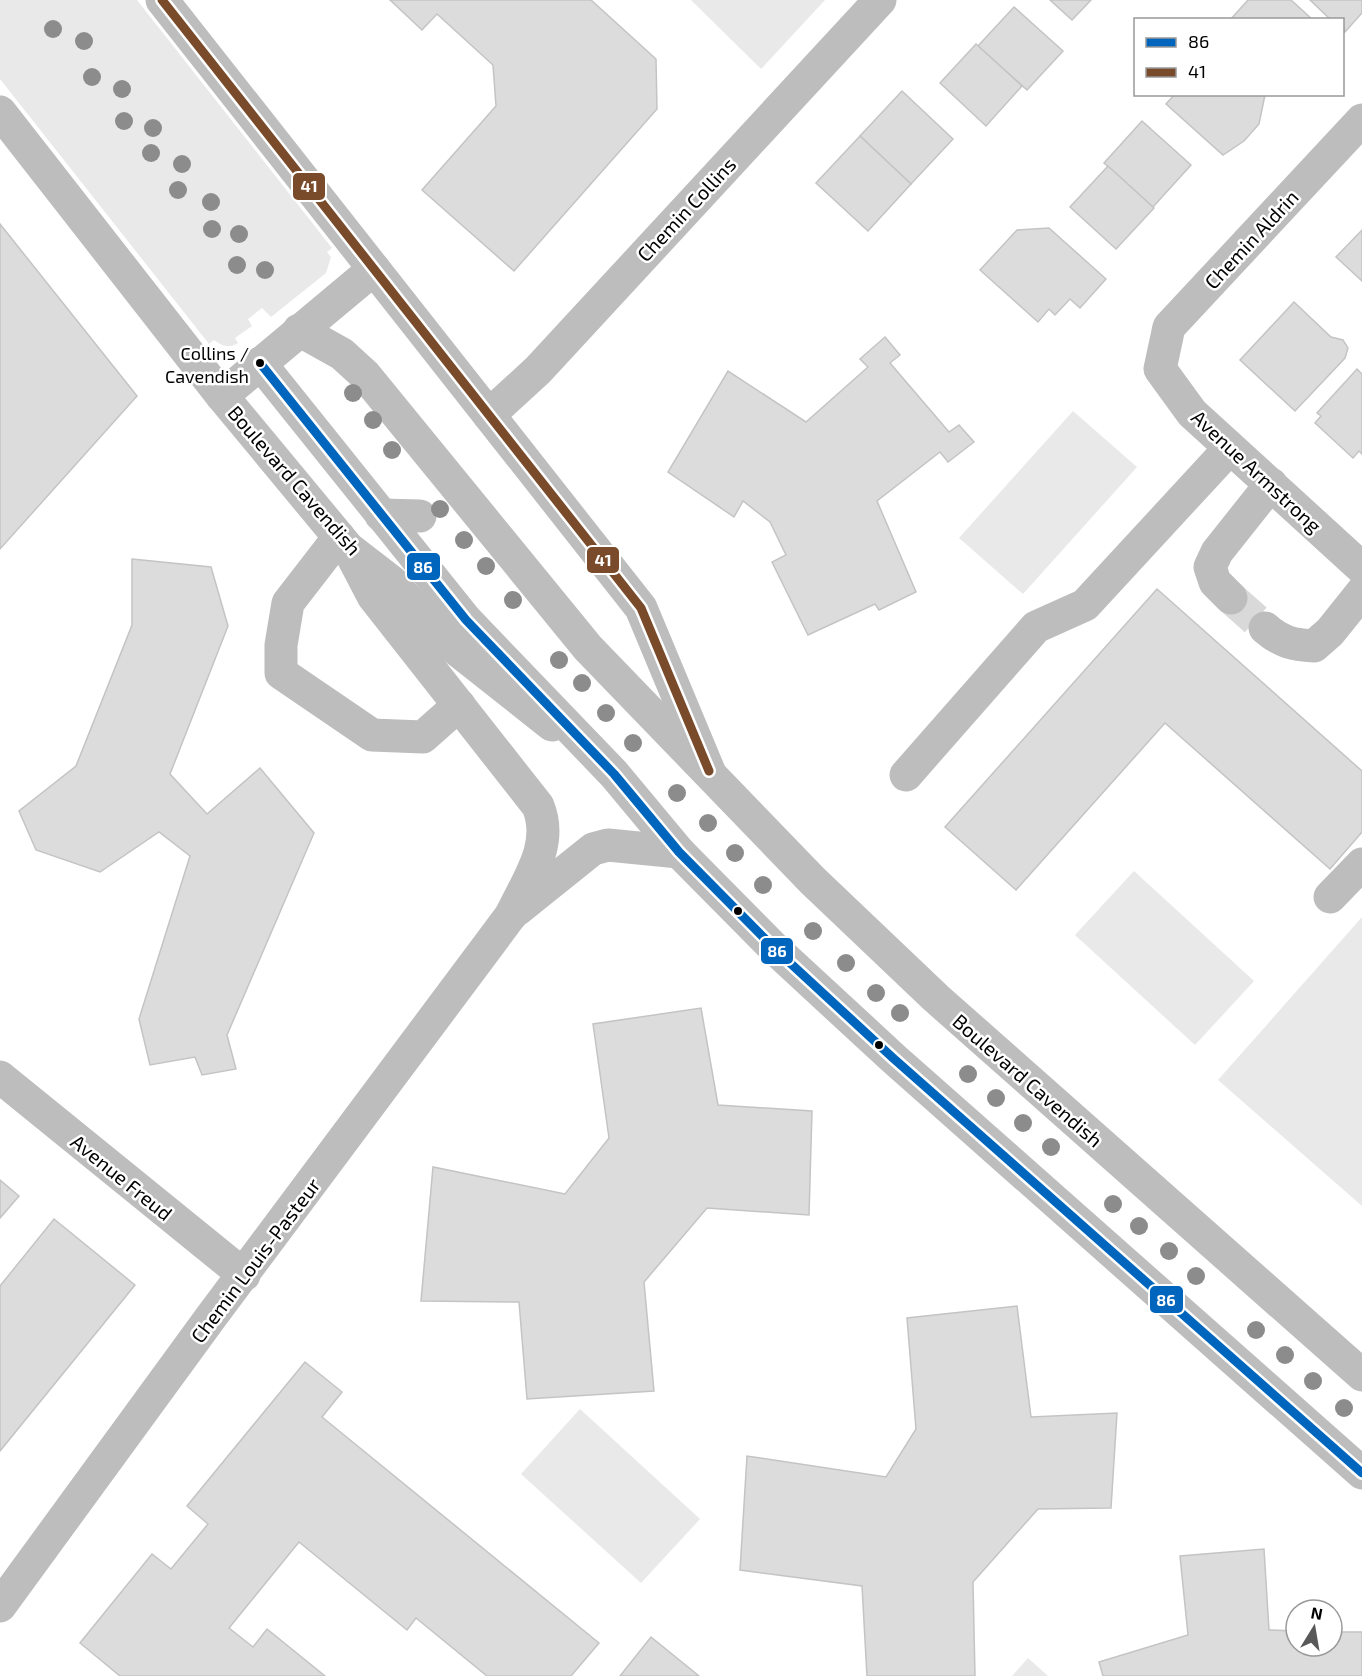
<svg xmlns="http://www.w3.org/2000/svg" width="1362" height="1676" font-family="'Exo 2',sans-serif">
<rect width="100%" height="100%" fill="#fff"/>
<g fill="#e9e9e9">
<path d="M0,0H137L332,248L327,252L331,257L326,273L271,317L262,308L248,319L252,326L235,338L238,343C228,349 222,346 214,340L209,344L0,79Z"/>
<polygon points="691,0 825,0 761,69"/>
<polygon points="1073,411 1137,467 1023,594 959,538"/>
<polygon points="1134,871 1254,981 1195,1045 1075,935"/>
<polygon points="1362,917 1362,1206 1218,1080"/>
<polygon points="580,1409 700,1519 641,1583 521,1474"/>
<polygon points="1028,1658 1048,1676 1012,1676"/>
</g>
<g fill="#dcdcdc" stroke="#c4c4c4" stroke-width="1.5">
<polygon points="390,0 591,0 656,59 657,109 514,271 422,190 496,106 493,65 437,14 422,30"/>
<polygon points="1050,0 1091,0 1072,20"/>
<polygon points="1248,0 1291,0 1313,20 1230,20"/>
<polygon points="1310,0 1362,0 1362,13 1345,32 1342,20 1331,20"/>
<polygon points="1014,7 1063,51 1027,90 978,46"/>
<polygon points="976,44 1022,86 986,126 940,83"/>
<polygon points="902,91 953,139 911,184 860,136"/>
<polygon points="1175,94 1265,94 1265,95 1259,124 1244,141 1223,155 1166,104"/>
<polygon points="1142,121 1191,165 1153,207 1104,163"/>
<polygon points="860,136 911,184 868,231 816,183"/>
<polygon points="1108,166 1154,208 1116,249 1070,207"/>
<polygon points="0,224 137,396 0,549"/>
<polygon points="1049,228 1106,279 1080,308 1070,299 1055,315 1049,309 1038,322 980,270 1017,230"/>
<polygon points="1362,230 1362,281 1336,257"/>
<polygon points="1294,302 1331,337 1343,340 1348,348 1345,358 1295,411 1240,360"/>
<polygon points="885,337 900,355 890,363 949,432 959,425 974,442 948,462 940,452 877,501 916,592 879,610 875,604 808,635 772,562 786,555 770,522 743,501 734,517 668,472 728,371 806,422 868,367 860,359"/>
<polygon points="1357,369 1362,374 1362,454 1359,451 1353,458 1315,423 1321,416 1317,413"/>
<polygon points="132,559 211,567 228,626 170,774 207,814 260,768 314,833 227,1035 236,1069 202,1075 195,1057 150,1065 139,1019 190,856 159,832 100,872 36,850 19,811 76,766 132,625"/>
<polygon points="1157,589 1362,771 1362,832 1330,869 1165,723 1016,890 945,827"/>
<polygon points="701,1008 718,1105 812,1111 809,1215 707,1208 644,1282 654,1391 527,1399 519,1302 421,1301 433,1167 565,1194 609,1138 593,1024"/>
<polygon points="0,1180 19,1196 0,1218"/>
<polygon points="54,1219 135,1285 0,1451 0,1286"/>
<polygon points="1017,1306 1031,1417 1117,1413 1111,1508 1038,1509 973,1582 975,1676 867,1676 862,1586 740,1570 747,1456 886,1477 916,1429 907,1318"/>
<polygon points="305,1362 342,1392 322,1417 599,1643 571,1676 487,1676 416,1618 407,1630 299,1542 229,1628 253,1647 267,1629 325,1676 120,1676 80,1643 152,1554 171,1569 208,1524 187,1506"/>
<polygon points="1264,1549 1269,1630 1296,1631 1296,1646 1332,1646 1332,1632 1362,1632 1362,1676 1103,1676 1099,1662 1188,1635 1180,1556"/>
<polygon points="651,1637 699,1676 620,1676"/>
</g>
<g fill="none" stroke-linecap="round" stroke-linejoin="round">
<polyline stroke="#d9d9d9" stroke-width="33" stroke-dasharray="33 16" stroke-linecap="butt" points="1231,598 1265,628"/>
<g stroke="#bdbdbd" stroke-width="33">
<polyline points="162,0 641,608 709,771"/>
<polyline points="0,112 222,396 348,548 392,582 442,638 552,725"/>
<polyline points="1362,120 1169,327 1160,369 1192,413 1362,568"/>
<polyline points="489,415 538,370 880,0"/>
<polyline points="381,515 420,516"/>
<polyline points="339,537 288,603 281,645 281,673 372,735 423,737 459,705"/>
<polyline points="1231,598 1215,582 1210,567 1217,552 1271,484"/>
<path d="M1265,628C1281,642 1293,645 1314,646L1330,632L1362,592"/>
<polyline points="906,775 1036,627 1085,605 1230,448"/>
<polyline points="1330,897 1362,864"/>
<polyline points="0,1077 244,1275"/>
<polyline points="0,1606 211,1317 511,915"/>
</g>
<g stroke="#bdbdbd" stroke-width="33">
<polyline points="299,330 342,354 365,375 588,648 813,881 936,998 1362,1375"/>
<polyline points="260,363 466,620 614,774 679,852 775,949 893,1058 1362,1473"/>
<polyline points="222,396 374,269"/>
<path d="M348,548L373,596L538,806C554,845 528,879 511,915"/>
<polyline points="517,910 593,849 608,845 679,852"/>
</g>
<defs>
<polyline id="bus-1" points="260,363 466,620 614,774 679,852 775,949 893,1058 1362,1473"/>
<polyline id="bus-2" points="162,0 641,608 709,771"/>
</defs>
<use href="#bus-1" stroke="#fff" stroke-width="14"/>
<use href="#bus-2" stroke="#fff" stroke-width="14"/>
<use href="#bus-1" stroke="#0065bd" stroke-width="9"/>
<use href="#bus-2" stroke="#7a4b2a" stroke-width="9"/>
</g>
<g fill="#8c8c8c">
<circle cx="53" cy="29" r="9"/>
<circle cx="84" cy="41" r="9"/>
<circle cx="92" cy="77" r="9"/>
<circle cx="122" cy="89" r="9"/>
<circle cx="124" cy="121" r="9"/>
<circle cx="153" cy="128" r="9"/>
<circle cx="151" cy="153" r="9"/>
<circle cx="182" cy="164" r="9"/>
<circle cx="178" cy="190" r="9"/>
<circle cx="211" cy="202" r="9"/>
<circle cx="212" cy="229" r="9"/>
<circle cx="239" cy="234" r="9"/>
<circle cx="237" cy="265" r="9"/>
<circle cx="265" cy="270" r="9"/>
<circle cx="353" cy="393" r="9"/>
<circle cx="373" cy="420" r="9"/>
<circle cx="392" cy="450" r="9"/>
<circle cx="440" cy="509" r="9"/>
<circle cx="464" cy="540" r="9"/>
<circle cx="486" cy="566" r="9"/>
<circle cx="513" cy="600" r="9"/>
<circle cx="559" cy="660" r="9"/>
<circle cx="582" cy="683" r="9"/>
<circle cx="606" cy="713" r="9"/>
<circle cx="633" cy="743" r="9"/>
<circle cx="677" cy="793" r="9"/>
<circle cx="708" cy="823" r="9"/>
<circle cx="735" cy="853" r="9"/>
<circle cx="763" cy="885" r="9"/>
<circle cx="813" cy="931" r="9"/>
<circle cx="846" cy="963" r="9"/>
<circle cx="876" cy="993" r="9"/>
<circle cx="900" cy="1013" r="9"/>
<circle cx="968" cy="1074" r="9"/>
<circle cx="996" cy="1098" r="9"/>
<circle cx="1023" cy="1123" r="9"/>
<circle cx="1051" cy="1147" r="9"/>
<circle cx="1113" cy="1204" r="9"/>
<circle cx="1139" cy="1226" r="9"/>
<circle cx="1169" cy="1251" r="9"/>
<circle cx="1196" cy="1276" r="9"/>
<circle cx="1256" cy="1330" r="9"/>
<circle cx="1285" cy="1355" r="9"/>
<circle cx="1313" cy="1381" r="9"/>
<circle cx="1344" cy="1408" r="9"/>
</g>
<g fill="#000" stroke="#fff" stroke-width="2">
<circle cx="260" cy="363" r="5"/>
<circle cx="738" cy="911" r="5"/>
<circle cx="879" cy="1045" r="5"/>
</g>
<g text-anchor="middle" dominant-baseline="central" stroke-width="5" stroke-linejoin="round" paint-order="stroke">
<g font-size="18" fill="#000" stroke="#fff" text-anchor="end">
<text x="249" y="353">Collins /<tspan x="249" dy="23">Cavendish</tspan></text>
</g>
<g font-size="20" fill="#000" stroke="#fff">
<text transform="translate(686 209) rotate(-47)">Chemin Collins</text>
<text transform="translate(1251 239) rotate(-47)">Chemin Aldrin</text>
<text transform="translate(1257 471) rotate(43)">Avenue Armstrong</text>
<text transform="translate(295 480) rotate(49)">Boulevard Cavendish</text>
<text transform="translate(1028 1080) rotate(41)">Boulevard Cavendish</text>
<text transform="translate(122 1177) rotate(39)">Avenue Freud</text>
<text transform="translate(255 1260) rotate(-53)">Chemin Louis-Pasteur</text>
</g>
</g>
<g stroke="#fff" stroke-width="2">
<rect x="292" y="172" width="34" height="29" rx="6" fill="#7a4b2a"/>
<rect x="586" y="546" width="34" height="28" rx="6" fill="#7a4b2a"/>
<rect x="406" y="552" width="35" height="29" rx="6" fill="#0065bd"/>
<rect x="760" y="937" width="34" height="28" rx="6" fill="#0065bd"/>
<rect x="1149" y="1285" width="35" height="29" rx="6" fill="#0065bd"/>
</g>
<g font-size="16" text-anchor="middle" font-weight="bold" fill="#fff">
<text x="309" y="192">41</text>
<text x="603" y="566">41</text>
<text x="423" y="573">86</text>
<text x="777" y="957">86</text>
<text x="1166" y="1306">86</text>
</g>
<rect x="1134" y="18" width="210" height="78" fill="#ffffff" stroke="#999999" stroke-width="1.5"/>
<rect x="1146" y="38" width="30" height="9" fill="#0065bd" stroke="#999999" stroke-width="1.5"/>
<text x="1188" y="48" font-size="18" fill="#000000">86</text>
<rect x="1146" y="68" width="30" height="9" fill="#7a4b2a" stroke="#999999" stroke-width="1.5"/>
<text x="1188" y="78" font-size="18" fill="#000000">41</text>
<g transform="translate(1314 1628) rotate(11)"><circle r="28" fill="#ffffff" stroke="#999999" stroke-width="1.5"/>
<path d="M0-4.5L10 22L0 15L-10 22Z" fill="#595959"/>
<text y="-9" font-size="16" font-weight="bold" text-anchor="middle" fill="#000000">N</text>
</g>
</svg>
